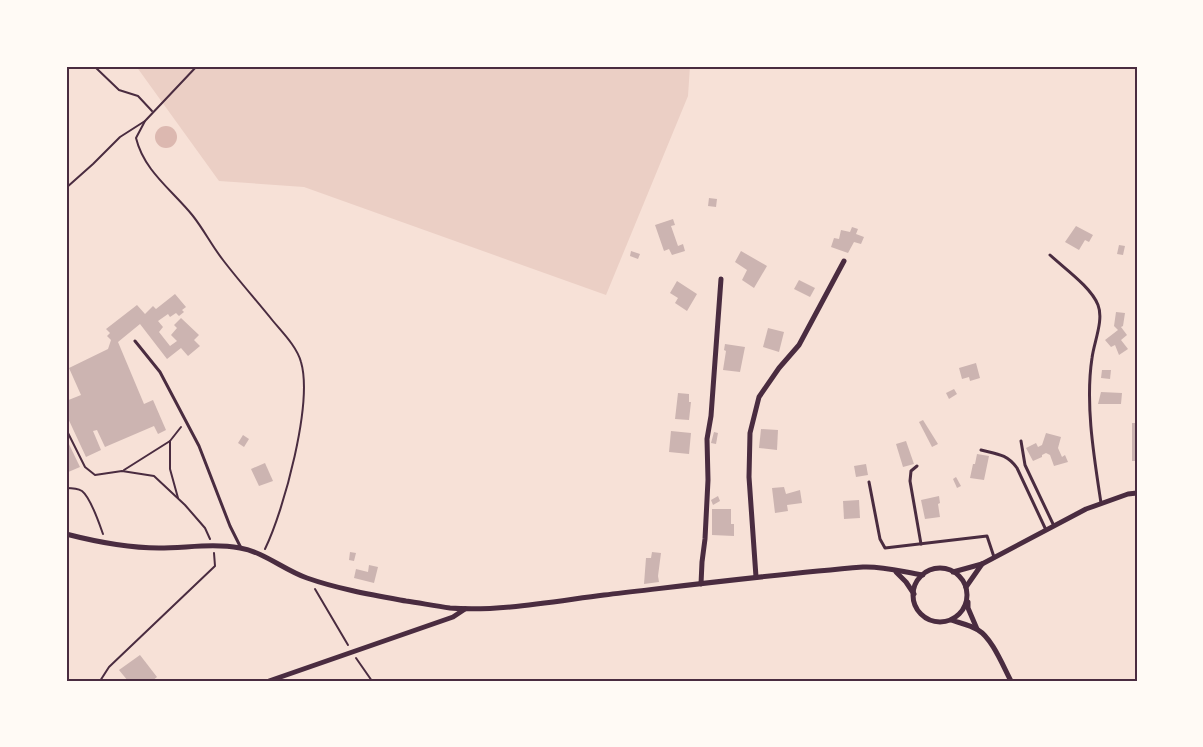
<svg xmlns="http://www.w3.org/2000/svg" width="1203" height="747" font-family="'DejaVu Sans',sans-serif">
<rect width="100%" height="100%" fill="#f7e1d7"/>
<polygon fill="#ebcfc5" points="136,66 690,66 688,96 606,295 304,187 219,181"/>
<circle fill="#dcb8b0" cx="166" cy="137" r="11"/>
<g fill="#ccb4b1">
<polygon points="709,198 717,199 716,207 708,206"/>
<polygon points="673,219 675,225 671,226 678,246 683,244 685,251 672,255 669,249 664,251 655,225"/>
<polygon points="1076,226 1093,235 1089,242 1085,240 1079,250 1065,242"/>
<polygon points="852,227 858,229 856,234 864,237 861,244 854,242 848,253 831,247 834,238 839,239 841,230 850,232"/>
<polygon points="1119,245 1125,246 1123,255 1117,254"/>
<polygon points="631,251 640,254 638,259 630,256"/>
<polygon points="741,251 767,266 754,288 742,280 747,270 735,262"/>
<polygon points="799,280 815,288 810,297 794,289"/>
<polygon points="677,281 697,294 687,311 675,303 678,298 670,293"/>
<polygon points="175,294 186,307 182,310 184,312 179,316 176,313 170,317 168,314 158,321 163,327 159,332 170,346 177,341 171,335 177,328 174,325 181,318 199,335 194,340 200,346 188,356 181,348 167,359 140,324 118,342 144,404 153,400 166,430 158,434 154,426 105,447 97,430 93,431 101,450 86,457 66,414 66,401 81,395 69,368 108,349 111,340 107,336 110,333 106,329 137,305 145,314 153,306 156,309"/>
<polygon points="1116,312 1125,313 1123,326 1121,327 1127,335 1121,340 1128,349 1119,355 1115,345 1111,347 1105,340 1118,330 1114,326"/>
<polygon points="768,328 784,332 779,352 763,347"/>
<polygon points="725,344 745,347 740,372 723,370 726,351 724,350"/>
<polygon points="976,363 980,378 970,381 969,377 962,379 959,368"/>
<polygon points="1102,370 1111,370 1110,379 1101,378"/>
<polygon points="954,389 957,394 949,399 946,393"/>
<polygon points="1101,392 1122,393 1121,404 1098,404"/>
<polygon points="678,393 689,394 689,402 691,402 689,420 675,419"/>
<polygon points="923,420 938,444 932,447 919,422"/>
<rect x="1132" y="423" width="5" height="38"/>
<polygon points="761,429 778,430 777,450 759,448"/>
<polygon points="671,431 691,433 689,454 669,452"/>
<polygon points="714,432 718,433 716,444 711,443"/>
<polygon points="1046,433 1061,437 1058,448 1062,457 1065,455 1068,462 1054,466 1050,455 1046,453 1042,455 1042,457 1033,461 1026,448 1036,443 1038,447 1042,445"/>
<polygon points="243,435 249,439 244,447 238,443"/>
<polygon points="66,438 80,467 66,473"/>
<polygon points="906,441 914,464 903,467 896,444"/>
<polygon points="977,454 989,456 984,480 970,478 973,464 975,464"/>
<polygon points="265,463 273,481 259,486 251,469"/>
<polygon points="866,464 868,475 856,477 854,466"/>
<polygon points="956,477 961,486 957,488 953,479"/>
<polygon points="784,487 786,494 800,490 802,503 787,505 788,511 775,513 772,488"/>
<polygon points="718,496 720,501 713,505 711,500"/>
<polygon points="939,496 940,503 938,504 940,517 925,519 921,500"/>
<polygon points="859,500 860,518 844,519 843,501"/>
<polygon points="712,509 731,509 731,524 734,524 734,536 712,535"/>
<polygon points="350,552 356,553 354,561 349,560"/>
<polygon points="652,552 661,553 658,576 659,582 644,584 646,558 651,558"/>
<polygon points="369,565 378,567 374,583 354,578 356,569 368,572"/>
<polygon points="140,655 157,677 152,681 128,681 119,670"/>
</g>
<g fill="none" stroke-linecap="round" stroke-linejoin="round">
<g stroke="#4a2c40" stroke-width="2">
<polyline points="94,66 119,90 138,96 152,111"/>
<path d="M145,121L136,138C144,171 172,190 193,216C204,230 212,246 223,260C239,281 257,301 273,321C283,333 297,347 301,362C313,403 284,510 265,549"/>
<polyline points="66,188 93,164 120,137 145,121 197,66"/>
<polyline points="66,309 66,330"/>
<polyline points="66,429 85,467 95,475 122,471 154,476 185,505 205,528 210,539"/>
<polyline points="170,441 170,469 178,498"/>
<polyline points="124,470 170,441 181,427"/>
<path d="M66,488C71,488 77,488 82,491C91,498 99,523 103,534"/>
<polyline points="315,589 348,645"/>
<polyline points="356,658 372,681"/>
<polyline points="100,681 109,667 215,566 214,553"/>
</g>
<g stroke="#4a2c40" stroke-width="3">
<path d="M1050,255C1065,269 1091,287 1098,305C1104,320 1094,342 1092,358C1085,404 1094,457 1101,503"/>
<polyline points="135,341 160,372 199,446 230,526 241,548"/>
<polyline points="1021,441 1025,465 1054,526"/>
<path d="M981,450C997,454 1007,454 1017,468L1046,530"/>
<polyline points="917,466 911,471 910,481 921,544"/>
<polyline points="869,482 880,539 885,548 987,536 994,557"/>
</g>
<g stroke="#4a2c40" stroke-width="5">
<path d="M66,534C97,542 127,548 159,548C186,548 213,543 240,548C264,552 284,570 307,578C338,589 373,595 406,601C420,603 435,606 450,608C498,612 556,601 604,595C690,585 777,574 863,567C884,566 903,572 923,575"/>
<circle cx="940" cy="595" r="27"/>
<polyline points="896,572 906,582 914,594"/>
<polyline points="953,572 982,564 1086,509 1128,494 1137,493"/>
<polyline points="756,577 749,477 750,433 759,397 779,368 799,345 844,261"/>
<polyline points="701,584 702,562 705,539 708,480 707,439 711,416 721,279"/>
<polyline points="966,587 982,564"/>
<polyline points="968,602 968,608 977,629"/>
<path d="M951,620C960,623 970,625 978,630C992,638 1003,666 1011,681"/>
<polyline points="269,681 453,617 465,609"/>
</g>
</g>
<rect width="1203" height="747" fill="none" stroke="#fffaf5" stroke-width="135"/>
<rect x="68" y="68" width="1068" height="612" fill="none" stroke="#4a2c40" stroke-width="2"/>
</svg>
